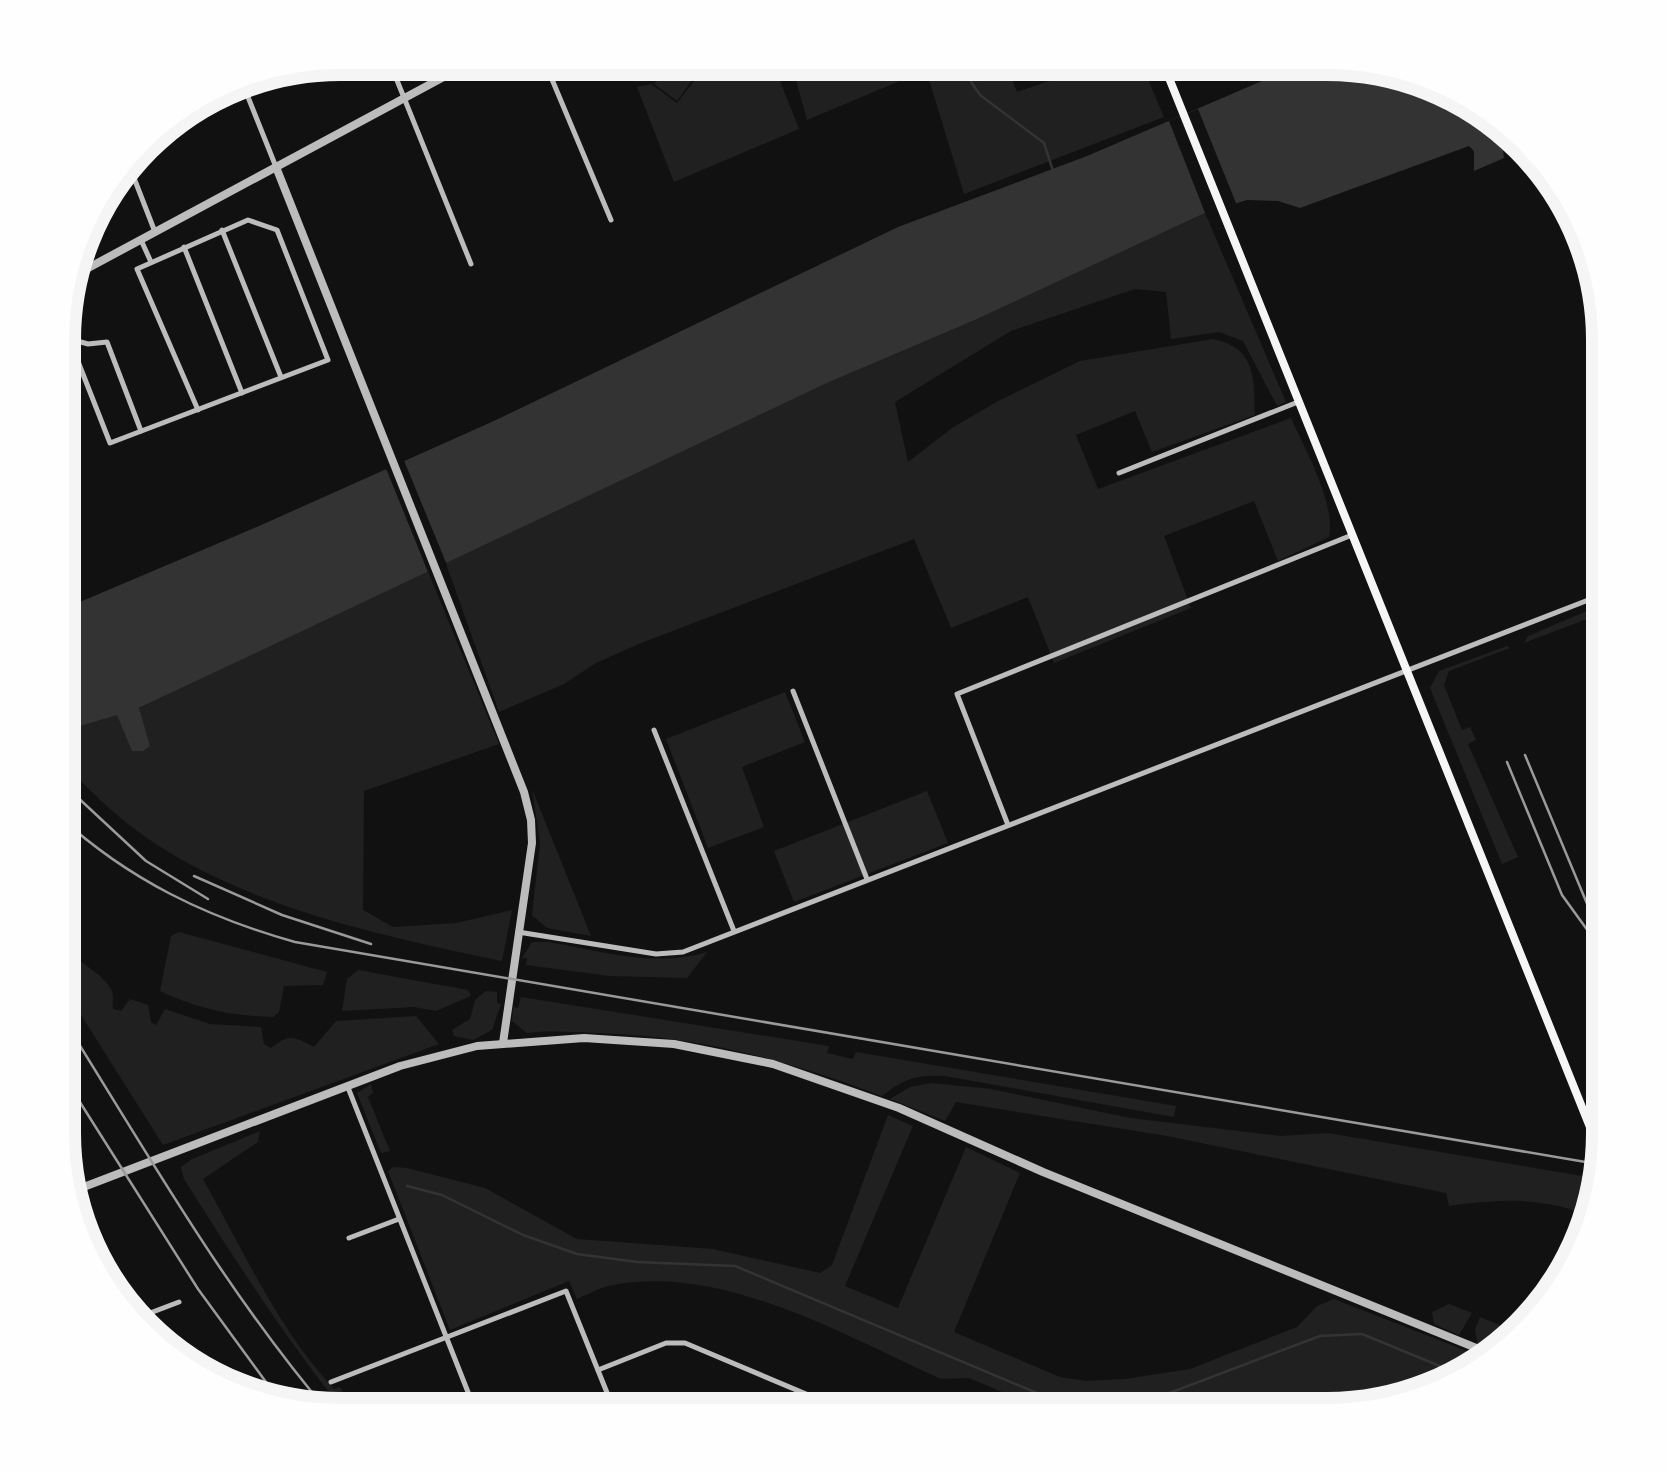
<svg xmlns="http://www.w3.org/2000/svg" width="1667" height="1473" font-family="'PT Sans',sans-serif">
<rect width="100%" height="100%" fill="#111"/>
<g fill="#202020">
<polygon points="674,58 685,58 700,69 677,101 654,84"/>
<polygon points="712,58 771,58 799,129 674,182 637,87 651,84 677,103"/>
<polygon points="790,58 1003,58 1017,92 1115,58 1139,58 1164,117 964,194 926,70 807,120"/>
<path d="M1205,213L1286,402L1277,406L1243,341L1219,332L1171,339L1166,292L1135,289L1011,331L895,402L908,462L952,428L998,401L1080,361L1213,339C1256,348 1254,377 1255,415L1152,452L1135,411L1076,435L1098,489L1291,418C1305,449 1336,504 1329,537L1278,561L1254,501L1164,536L1191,608L1054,663L1028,597L951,628L914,539L641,643L596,663L564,684L499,712L445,561L827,383L975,320Z"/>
<path d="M427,569L499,744L364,791L363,910L393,927L456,923L512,910L502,961C378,935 230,904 128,824C104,805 82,782 60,761V732L117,714L132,750L150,746L138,709Z"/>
<polygon points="1601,605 1608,611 1524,643 1528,636"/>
<polygon points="1507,646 1510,648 1449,671 1444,685 1462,730 1470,727 1476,740 1468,744 1518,857 1502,864 1430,688 1439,671"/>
<polygon points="785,692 805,742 742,767 764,827 708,848 666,739"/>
<polygon points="532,789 591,936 547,928 532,915 540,843"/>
<polygon points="927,791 948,843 794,902 774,851"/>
<path d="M179,932L327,972L323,985L284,986L279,1012L273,1017C233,1016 197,1009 160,991L171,936Z"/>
<path d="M532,942H549C601,951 655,968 707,952L687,978L609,976L526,965L527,958H522Z"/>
<path d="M59,944C72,958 106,975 112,991C114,997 112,1003 113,1009L121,1011L130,999L148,1005L151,1022L156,1025L165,1009L210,1024L261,1027L264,1044L271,1048C290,1033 294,1037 314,1047L336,1021L416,1016L439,1044L163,1145L59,980Z"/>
<polygon points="358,970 468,990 471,996 436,1011 414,1007 342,1011 347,979"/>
<polygon points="486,991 497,992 497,1003 501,1004 492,1030 473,1040 454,1036 452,1030 470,1019 475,1000"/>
<path d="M521,997L829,1046L827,1053L853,1059L856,1052L1176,1106L1174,1117L945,1076C915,1075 906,1078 882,1096C786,1060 700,1036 596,1033C573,1032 550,1030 527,1033L512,1021L513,1007L518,1008Z"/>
<path d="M931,1083L991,1089L1130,1118L1280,1136L1328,1133L1594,1178L1598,1189L1593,1218C1544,1196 1501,1199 1449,1206L1446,1193L1167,1136L956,1102L945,1121L890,1099L910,1087Z"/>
<polygon points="371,1084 373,1093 368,1097 390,1151 381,1153 357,1093"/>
<path d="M888,1115L913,1126L845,1286L898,1308L966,1147L1020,1173L954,1332L1060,1377L1086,1381L1125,1379L1190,1369L1297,1327L1317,1306L1334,1299L1490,1360L1435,1394L1345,1415H1037L1031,1413L1033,1405L969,1378L941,1379C843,1335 723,1264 613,1285C601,1287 588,1294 577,1299L569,1281L450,1330L388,1171L393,1167L407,1168L485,1188L577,1239L713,1249L820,1273L832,1265Z"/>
<path d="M260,1131L258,1142L203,1179C243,1250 278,1329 334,1389L340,1387L358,1415H347C287,1341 235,1260 184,1179L181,1167L192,1159Z"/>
<polygon points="1449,1304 1472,1313 1459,1335 1434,1324 1432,1312"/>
<polygon points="1480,1317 1522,1334 1514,1345 1500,1354 1478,1346 1475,1330"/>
</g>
<polygon fill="#333" points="1316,58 1346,58 1452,86 1510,131 1501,136 1504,158 1474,171 1474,151 1469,146 1300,208 1278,201 1247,200 1205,213 975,320 827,383 139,708 150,746 143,751 132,751 117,715 60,732 61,610 259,526 496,420 898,227 1087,156"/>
<g fill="#111">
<polygon points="1198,109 1238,208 1207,218 1169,121"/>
<polygon points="403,458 447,565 428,572 385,466"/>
</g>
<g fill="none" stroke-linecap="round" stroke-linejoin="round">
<g stroke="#333" stroke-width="2.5">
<polyline points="955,58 980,95 1044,143 1053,171"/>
<polyline points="407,1186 442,1195 523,1235 577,1254 637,1262 735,1266 1063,1404 1099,1413 1122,1411 1320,1336 1362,1334 1464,1376"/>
</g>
<g stroke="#bcbcbc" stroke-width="5">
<polyline points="388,58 471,264"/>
<polyline points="543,58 611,220"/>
<polyline points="240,77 276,167"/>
<polyline points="127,160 155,232"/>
<polyline points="222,230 281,377"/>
<polyline points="141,240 151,262"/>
<polyline points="184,247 242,393"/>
<polyline points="63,337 88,344 107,342 141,431"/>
<polyline points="70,341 110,443 328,360 277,230 248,220 137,269 198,410"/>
<polyline points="62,468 77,462 78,452 62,412"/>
<polyline points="1119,473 1298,402"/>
<polyline points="793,691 867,879"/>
<polyline points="654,730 734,931"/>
<polyline points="1008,825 957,694 1352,535"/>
<polyline points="518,932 656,954 683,952 1609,592"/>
<polyline points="347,1085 477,1415"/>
<polyline points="349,1238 399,1219"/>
<polyline points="129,1321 179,1302"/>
<polyline points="598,1370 666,1343 685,1343 856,1415"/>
<polyline points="331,1382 566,1291 616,1415"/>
<polyline points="807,1415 815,1397"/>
</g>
<g stroke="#bcbcbc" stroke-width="8">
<polyline points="276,167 524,792 531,820 532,843 503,1043"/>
<polyline points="64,281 479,58"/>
<polyline points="68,1193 400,1066 477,1046 584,1038 674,1044 773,1064 899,1108 1043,1172 1496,1356"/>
</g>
<polyline stroke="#f5f5f5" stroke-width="8" points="1161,58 1604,1162"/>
<g stroke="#9a9a9a" stroke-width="2.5">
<polyline points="1525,755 1598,930"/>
<polyline points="1507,762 1562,895 1609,960"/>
<polyline points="60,781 146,861 208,899"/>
<path d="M60,817C129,880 206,917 295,942L1603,1165"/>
<polyline points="194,876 282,915 371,944"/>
<path d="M59,1012C145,1149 225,1291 330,1414"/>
<polyline points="59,1069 198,1289 282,1404"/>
</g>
</g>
<path d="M0 0H1667V1473H0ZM340 75H1327A265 265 0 0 1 1592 340V1133A265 265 0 0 1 1327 1398H340A265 265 0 0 1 75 1133V340A265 265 0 0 1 340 75Z" fill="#fefefe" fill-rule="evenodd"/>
<path fill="none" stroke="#f5f5f5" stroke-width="12" d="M340 75H1327A265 265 0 0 1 1592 340V1133A265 265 0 0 1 1327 1398H340A265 265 0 0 1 75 1133V340A265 265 0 0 1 340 75Z"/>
</svg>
